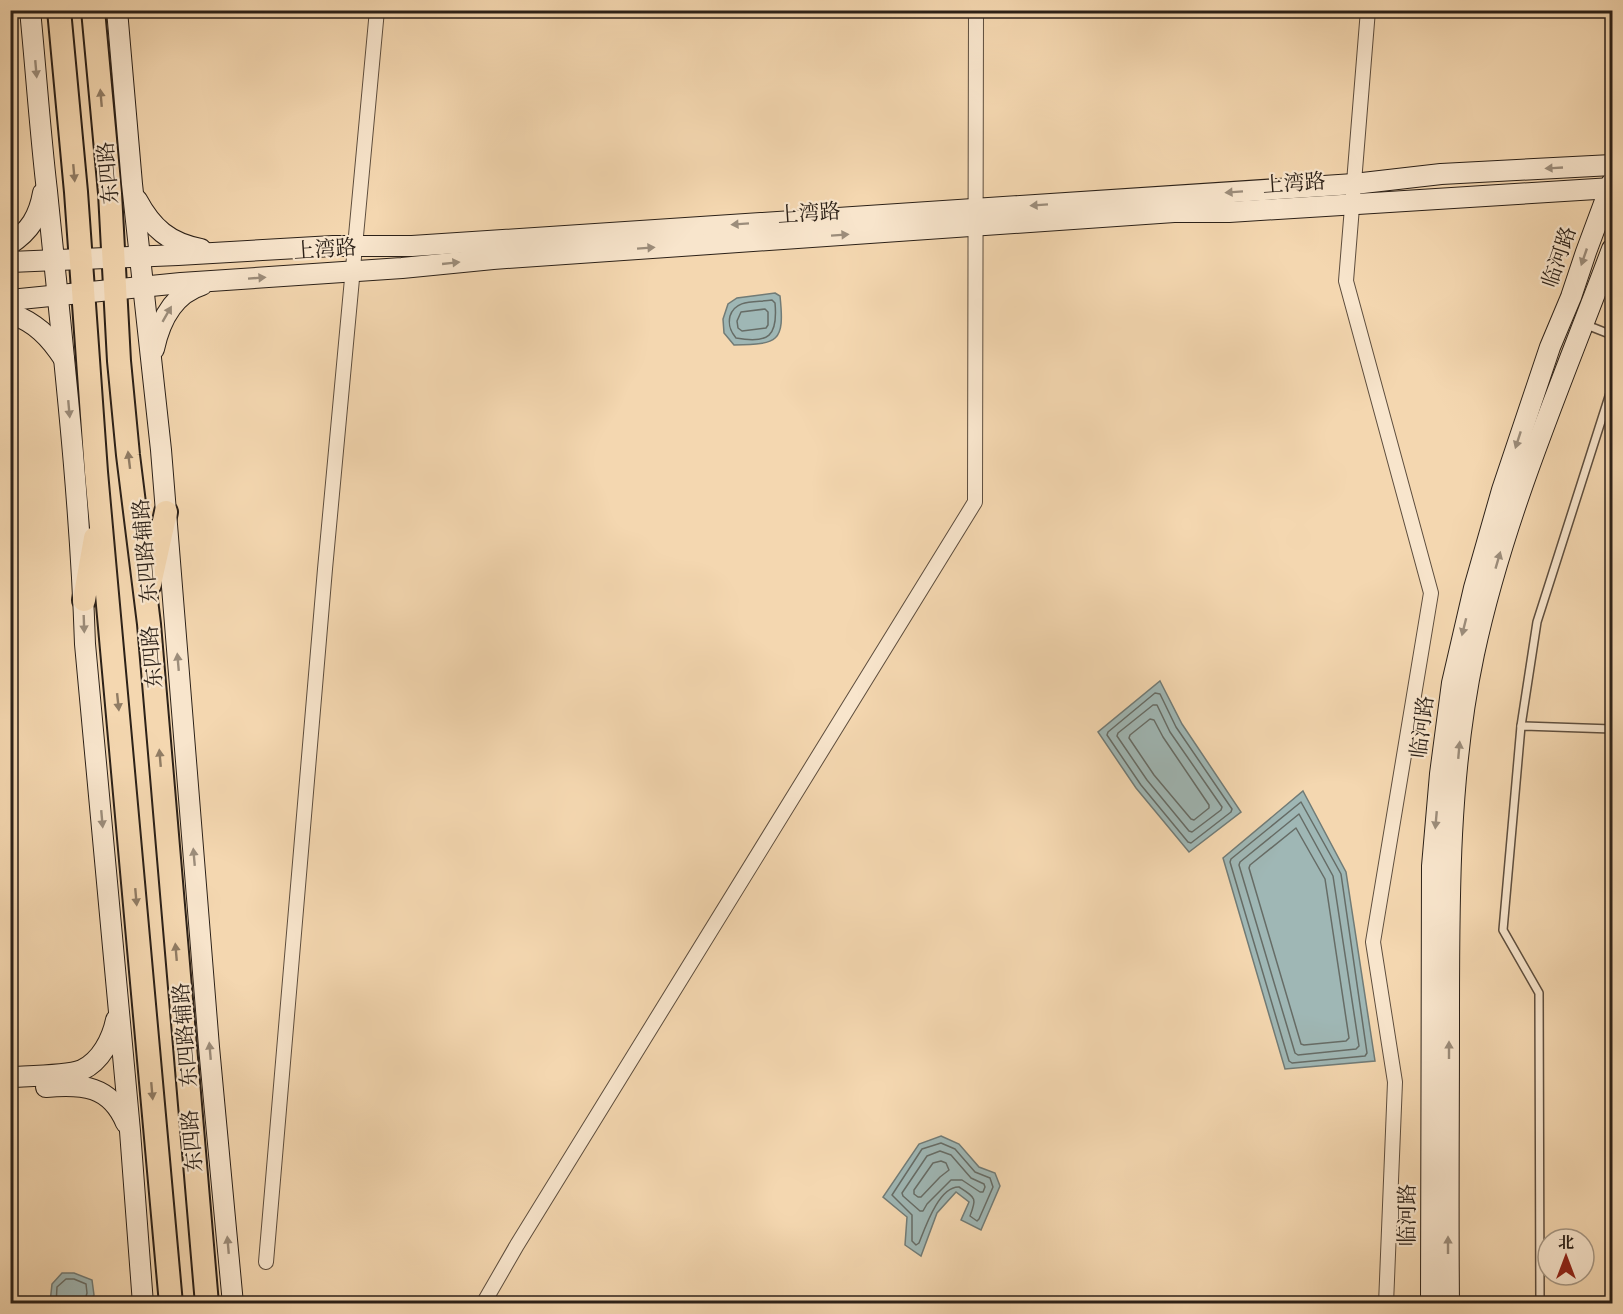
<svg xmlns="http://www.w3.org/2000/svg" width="1623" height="1314" font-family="'EB Garamond','Noto Serif SC',serif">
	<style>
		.water { fill: #9fb7b5; stroke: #717b76; stroke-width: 1.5 }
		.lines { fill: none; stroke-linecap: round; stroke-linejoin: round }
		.shore { stroke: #666c66; stroke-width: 1.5 }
		.lane-casing { stroke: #5e4e3e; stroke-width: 10 }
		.street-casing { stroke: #5e4e3e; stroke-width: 16 }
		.secondary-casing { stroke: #2c2118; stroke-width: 22 }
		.primary-casing { stroke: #2c2118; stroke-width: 26 }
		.lane { stroke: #f8e5cc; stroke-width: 7 }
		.street { stroke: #f8e5cc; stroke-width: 14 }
		.secondary { stroke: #f8e5cc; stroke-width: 20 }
		.primary { stroke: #f4d7b0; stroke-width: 22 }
		.oneway { fill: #9c8d7b }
		.oneway2 { fill: #907c64 }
		.labels { text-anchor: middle; stroke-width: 4.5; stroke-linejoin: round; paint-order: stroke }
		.street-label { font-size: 21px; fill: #2c2118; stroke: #f8e5cc }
	</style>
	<rect width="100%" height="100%" fill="#f4d7b0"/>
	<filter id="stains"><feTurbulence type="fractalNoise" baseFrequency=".00333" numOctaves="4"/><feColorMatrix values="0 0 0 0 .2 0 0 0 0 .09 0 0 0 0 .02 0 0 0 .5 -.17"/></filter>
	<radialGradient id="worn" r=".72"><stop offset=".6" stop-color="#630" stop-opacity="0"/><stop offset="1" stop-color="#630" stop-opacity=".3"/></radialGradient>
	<g class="water">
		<path d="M775 293 780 296C785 343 778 344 734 345L724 333 723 319 728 304 737 298Z"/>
		<polygon points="1160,681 1182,724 1241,812 1189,852 1136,788 1098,732"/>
		<polygon points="1303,791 1346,872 1375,1061 1285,1069 1223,858"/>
		<polygon points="941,1136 959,1144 979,1167 995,1173 1000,1186 981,1230 961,1220 969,1202 956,1192 937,1213 921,1256 905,1245 907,1217 883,1197 919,1144"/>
		<polygon points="62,1273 74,1273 92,1280 94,1295 89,1303 50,1303 52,1284"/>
	</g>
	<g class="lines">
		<g class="shore">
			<path d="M772 300 775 303C778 336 769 344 736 338 730 331 728 325 730 316 736 298 757 303 772 300Z"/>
			<polygon points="765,309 768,312 768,325 766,328 742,331 738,328 737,321 741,312"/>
			<polygon points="1155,693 1160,694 1176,727 1232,809 1231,812 1191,843 1188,842 1141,785 1107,735 1108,732"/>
			<polygon points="1153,705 1157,705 1170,732 1222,807 1221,810 1192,832 1189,831 1147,780 1117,736 1118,733"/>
			<polygon points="1150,719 1154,720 1163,737 1209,805 1209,808 1194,820 1191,819 1154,775 1129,738 1130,735"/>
			<polygon points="1301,802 1341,874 1367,1053 1365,1056 1292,1063 1289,1061 1230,862 1231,859"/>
			<polygon points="1299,814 1333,876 1359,1046 1356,1049 1298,1055 1295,1053 1239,865 1240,862"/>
			<polygon points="1296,828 1325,879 1349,1038 1346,1041 1304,1045 1301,1044 1249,868 1250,865"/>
			<path d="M941 1143 955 1149 975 1172 990 1178 993 1187 979 1219 977 1221 970 1216C977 1198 976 1198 959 1187 939 1186 925 1228 919 1243L916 1245 912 1241V1215L892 1195 922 1149Z"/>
			<polygon points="940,1151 951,1155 971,1178 984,1184 985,1187 983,1192 980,1192 962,1180 951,1180 927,1204 923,1211 920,1211 903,1196 902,1193 927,1156"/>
			<polygon points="941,1161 946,1163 949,1170 940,1177 921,1197 918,1197 914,1194 914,1190 933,1163"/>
			<polyline points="56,1304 57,1287 66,1279 74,1279 86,1284 87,1293 84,1304"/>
		</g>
		<defs>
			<g id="lane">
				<polyline points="1584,324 1612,335"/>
				<polyline points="1521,726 1537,622 1612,387"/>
				<polyline points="1540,1304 1539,993 1503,930 1521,726 1612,729"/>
			</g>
			<g id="street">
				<polyline points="1368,10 1346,281 1431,593 1373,942 1395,1082 1386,1304"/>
				<polyline points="266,1262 325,569 377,10"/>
				<polyline points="483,1304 517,1245 975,502 976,10"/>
			</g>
			<g id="secondary">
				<path d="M30 10C36 71 40 131 47 191 62 342 80 492 85 644L130 1131 143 1304"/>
				<polyline points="117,10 132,184 161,450 209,1047 233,1304"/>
				<path d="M137 200C152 228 169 243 201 249"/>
				<path d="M10 244C30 231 39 216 43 193"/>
				<polyline points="10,262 178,255 333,246 412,246 1354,184 1441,174 1612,165"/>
				<polyline points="10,300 181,283 402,268 493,259 1174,212 1229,212 1612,188"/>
				<path d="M10 313C36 323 49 336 64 359"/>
				<path d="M154 349C160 321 173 294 202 285"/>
				<path d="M10 1077C28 1076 67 1076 82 1070 101 1061 112 1039 116 1020"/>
				<path d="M46 1087C82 1084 110 1085 126 1123"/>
				<polyline points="1431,1304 1432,866 1440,774 1452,683 1474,588 1502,490 1550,347 1571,297 1586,252 1612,182"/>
				<path d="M1449 1304C1448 1211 1449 1119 1449 1027 1449 902 1448 777 1474 654 1504 514 1562 383 1612 249"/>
			</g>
			<g id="primary">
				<polyline points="59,10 76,192 96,472 171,1304"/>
				<polyline points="93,10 110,193 119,361 128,455 149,624 207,1304"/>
				<polyline points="150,584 166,512"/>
				<polyline points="84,600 95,538"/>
			</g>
		</defs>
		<use href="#lane" class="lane-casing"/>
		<use href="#street" class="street-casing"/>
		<use href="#secondary" class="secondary-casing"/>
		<use href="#primary" class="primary-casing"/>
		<use href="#lane" class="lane"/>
		<use href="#street" class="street"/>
		<use href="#secondary" class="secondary"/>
		<use href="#primary" class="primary"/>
	</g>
	<defs><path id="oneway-solid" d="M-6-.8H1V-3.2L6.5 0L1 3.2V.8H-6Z" transform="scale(1.5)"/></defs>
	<g class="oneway">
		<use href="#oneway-solid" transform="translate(36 69) rotate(85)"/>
		<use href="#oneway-solid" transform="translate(1554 168) rotate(177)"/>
		<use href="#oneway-solid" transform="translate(1234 192) rotate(176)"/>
		<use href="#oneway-solid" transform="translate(1039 205) rotate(176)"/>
		<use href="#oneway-solid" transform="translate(740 224) rotate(176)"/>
		<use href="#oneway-solid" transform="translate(840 235) rotate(-4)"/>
		<use href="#oneway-solid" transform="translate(646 248) rotate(-4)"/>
		<use href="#oneway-solid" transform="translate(1584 257) rotate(109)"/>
		<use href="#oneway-solid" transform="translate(451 263) rotate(-6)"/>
		<use href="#oneway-solid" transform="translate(257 278) rotate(-4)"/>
		<use href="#oneway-solid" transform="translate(167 314) rotate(-60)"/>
		<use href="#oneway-solid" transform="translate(69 409) rotate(85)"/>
		<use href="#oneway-solid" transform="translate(1518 440) rotate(108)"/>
		<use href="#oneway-solid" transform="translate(1498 560) rotate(-74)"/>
		<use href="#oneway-solid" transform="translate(84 624) rotate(88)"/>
		<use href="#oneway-solid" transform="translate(1464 627) rotate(104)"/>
		<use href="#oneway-solid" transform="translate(178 662) rotate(-95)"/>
		<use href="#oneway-solid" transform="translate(1459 750) rotate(-85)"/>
		<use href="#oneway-solid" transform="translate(102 819) rotate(85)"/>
		<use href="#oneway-solid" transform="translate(1436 820) rotate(95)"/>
		<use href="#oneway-solid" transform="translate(194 857) rotate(-95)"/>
		<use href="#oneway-solid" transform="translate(1449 1050) rotate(-90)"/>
		<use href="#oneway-solid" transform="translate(210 1051) rotate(-95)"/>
		<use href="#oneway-solid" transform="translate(228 1245) rotate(-95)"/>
		<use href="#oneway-solid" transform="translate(1448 1245) rotate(-90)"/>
	</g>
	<g class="oneway2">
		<use href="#oneway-solid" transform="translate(101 98) rotate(-95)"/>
		<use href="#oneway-solid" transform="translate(74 173) rotate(85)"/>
		<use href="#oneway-solid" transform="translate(129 460) rotate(-97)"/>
		<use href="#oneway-solid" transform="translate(118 702) rotate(84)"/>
		<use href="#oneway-solid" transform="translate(160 758) rotate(-95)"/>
		<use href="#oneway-solid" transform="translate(136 897) rotate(85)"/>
		<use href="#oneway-solid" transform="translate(176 952) rotate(-95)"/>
		<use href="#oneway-solid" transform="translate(152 1091) rotate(85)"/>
	</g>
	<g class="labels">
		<g class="street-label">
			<text transform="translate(108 173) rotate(-95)" y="7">东四路</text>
			<text transform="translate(1294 183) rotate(-4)" y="7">上湾路</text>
			<text transform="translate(809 213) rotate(-4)" y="7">上湾路</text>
			<text transform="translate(325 249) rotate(-4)" y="7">上湾路</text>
			<text transform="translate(1559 257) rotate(-71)" y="7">临河路</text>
			<text transform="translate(145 551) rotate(-95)" y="7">东四路辅路</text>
			<text transform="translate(152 657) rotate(-95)" y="7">东四路</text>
			<text transform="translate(1422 727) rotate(-83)" y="7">临河路</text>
			<text transform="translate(185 1035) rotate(-95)" y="7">东四路辅路</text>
			<text transform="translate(192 1141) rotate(-95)" y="7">东四路</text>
			<text transform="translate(1407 1215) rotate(-90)" y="7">临河路</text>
		</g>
	</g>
	<rect width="1623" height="1314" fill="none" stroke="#f4d7b0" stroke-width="36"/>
	<rect x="12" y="12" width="1599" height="1290" fill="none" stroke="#2c2118" stroke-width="3"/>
	<rect x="18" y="18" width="1587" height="1278" fill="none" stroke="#2c2118" stroke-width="1.5"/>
	<g transform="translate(1566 1257)"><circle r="28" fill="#f8e5cc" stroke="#a69784" stroke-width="1.5"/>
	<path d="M0-4.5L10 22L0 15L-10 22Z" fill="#8f2418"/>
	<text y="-9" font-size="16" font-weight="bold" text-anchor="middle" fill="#2c2118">北</text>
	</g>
	<rect width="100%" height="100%" filter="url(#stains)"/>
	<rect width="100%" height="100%" fill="url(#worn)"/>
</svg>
